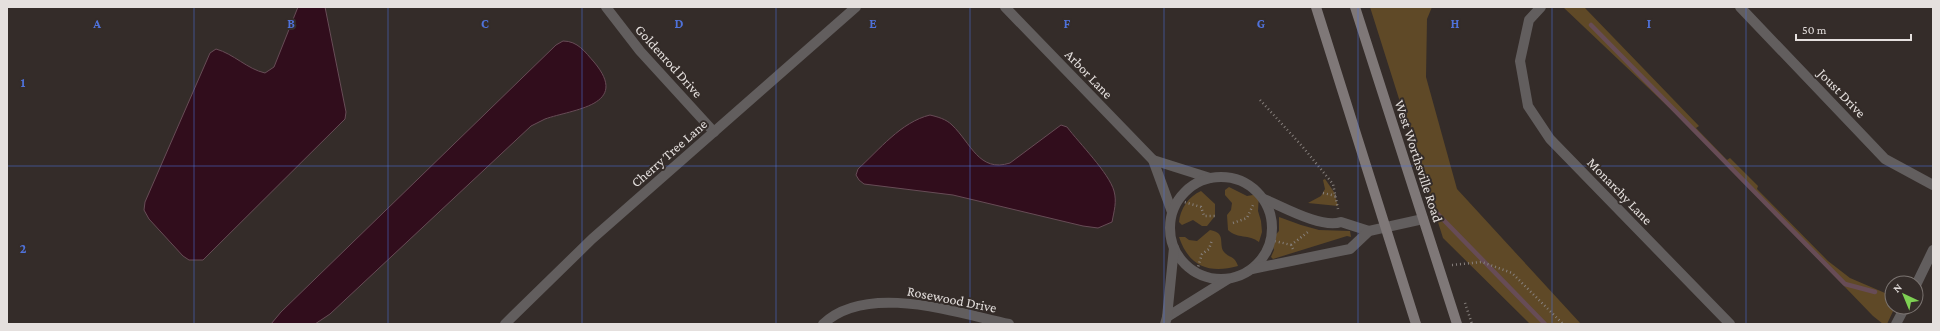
<svg xmlns="http://www.w3.org/2000/svg" width="1940" height="331" font-family="'Crimson Pro',serif">
	<style>
		.green { fill: #5f4927 }
		.water { fill: #310d1c; stroke: #674c56 }
		.lines { fill: none; stroke-linecap: round; stroke-linejoin: round }
		.stream { stroke: #674c56; stroke-width: 4.5 }
		.path { stroke: #87807d; stroke-width: 2.5; stroke-dasharray: 1 3; stroke-linecap: butt }
		.minor { stroke: #625e5e; stroke-width: 10 }
		.secondary { stroke: #7f7878; stroke-width: 10 }
		.grid { fill: none; stroke: #4f72da; stroke-width: 1; stroke-opacity: 0.55 }
		.labels { text-anchor: middle; stroke-width: 4; stroke-linejoin: round; paint-order: stroke }
		.street-label { font-size: 14px; fill: #e5e0de; stroke: #342c29 }
		.grid-label { font-size: 13px; text-anchor: middle; font-weight: bold; fill: #4f72da; stroke: #342c29; stroke-width: 4; stroke-linejoin: round; paint-order: stroke }
	</style>
	<rect width="100%" height="100%" fill="#342c29"/>
	<g class="green">
		<polygon points="1370,7 1432,7 1427,19 1426,77 1457,189 1581,324 1530,324 1443,238"/>
		<polygon points="1563,7 1584,7 1699,126 1696,128 1727,160 1730,158 1758,186 1757,189 1828,261 1850,278 1892,296 1892,307 1895,307 1887,324 1883,324 1873,316 1699,136"/>
		<polygon points="1325,179 1334,192 1338,206 1308,203 1321,196 1325,189 1323,180"/>
		<path d="M1229 187 1247 196 1259 194 1258 211 1261 221 1262 232 1259 242C1249 234 1237 239 1228 230L1227 215 1231 210 1232 203 1225 195V190Z"/>
		<path d="M1201 191 1215 204V216L1207 226H1202L1193 220 1182 225 1179 222C1180 209 1189 196 1201 191Z"/>
		<polygon points="1279,217 1301,225 1319,230 1350,231 1351,237 1347,236 1273,259 1271,257 1274,250 1271,240 1279,231"/>
		<path d="M1210 230C1227 233 1218 244 1224 252 1229 258 1235 256 1238 266 1210 274 1189 267 1179 237H1185L1189 240 1197 241Z"/>
	</g>
	<g class="water">
		<path d="M298 7H325L346 112 345 119 203 260H189L183 256 149 219 144 210 145 202 210 53 216 49C234 54 247 69 265 73L274 67Z"/>
		<path d="M563 41C578 41 585 52 594 62 631 106 573 109 545 119 540 121 536 124 531 126L330 314 315 324H271L281 312 556 45Z"/>
		<path d="M930 115C938 117 946 119 952 125 971 143 979 173 1010 163L1061 125 1067 127C1079 143 1109 173 1114 191 1117 202 1114 211 1112 222L1098 228 1083 226 953 195 864 184 859 180 856 175 858 169C879 150 901 122 930 115Z"/>
	</g>
	<g class="lines">
		<g class="stream">
			<polyline points="1591,25 1845,284 1875,292"/>
			<polyline points="1429,205 1545,324"/>
		</g>
		<g class="path">
			<polyline points="1260,100 1302,146 1333,184 1338,209"/>
			<polyline points="1323,193 1336,196"/>
			<polyline points="1181,201 1201,207 1204,216 1215,216"/>
			<polyline points="1233,223 1247,218 1253,205"/>
			<polyline points="1271,240 1291,245 1293,249"/>
			<polyline points="1291,245 1308,232"/>
			<polyline points="1452,265 1482,262 1512,273 1563,324"/>
			<polyline points="1196,274 1202,254 1209,249 1212,240"/>
			<polyline points="1465,303 1472,324"/>
		</g>
		<g class="minor">
			<polyline points="606,7 640,51 714,132"/>
			<polyline points="1005,7 1153,160 1172,212"/>
			<polyline points="1541,7 1529,20 1520,61 1528,106 1550,139 1730,324"/>
			<polyline points="1740,7 1885,159 1933,185"/>
			<polyline points="1153,160 1210,178"/>
			<circle cx="1221" cy="228" r="51"/>
			<path d="M1264 199C1283 207 1322 229 1341 222L1369 231"/>
			<polyline points="1252,269 1350,249 1369,231 1423,219"/>
			<polyline points="1916,285 1933,250"/>
			<polyline points="1167,317 1228,279"/>
			<polyline points="505,324 592,239 856,7"/>
			<path d="M823 324C867 282 957 313 1009 324"/>
			<polyline points="1165,324 1167,317 1174,248"/>
			<polyline points="1896,324 1905,307"/>
		</g>
		<g class="secondary">
			<polyline points="1316,7 1416,324"/>
			<polyline points="1355,7 1457,324"/>
		</g>
	</g>
	<path class="grid" d="M194 7V324M388 7V324M582 7V324M776 7V324M970 7V324M1164 7V324M1358 7V324M1552 7V324M1746 7V324M7 166H1933"/>
	<g class="labels">
		<g class="street-label">
			<text transform="translate(669 61) rotate(48)" y="5">Goldenrod Drive</text>
			<text transform="translate(1089 74) rotate(46)" y="5">Arbor Lane</text>
			<text transform="translate(1842 93) rotate(46)" y="5">Joust Drive</text>
			<text transform="translate(669 153) rotate(-41)" y="5">Cherry Tree Lane</text>
			<text transform="translate(1419 161) rotate(72)" y="5">West Worthsville Road</text>
			<text transform="translate(1620 191) rotate(46)" y="5">Monarchy Lane</text>
			<text transform="translate(952 299) rotate(11)" y="5">Rosewood Drive</text>
		</g>
	</g>
	<g class="grid-label">
		<text x="97" y="28">A</text>
		<text x="291" y="28">B</text>
		<text x="485" y="28">C</text>
		<text x="679" y="28">D</text>
		<text x="873" y="28">E</text>
		<text x="1067" y="28">F</text>
		<text x="1261" y="28">G</text>
		<text x="1455" y="28">H</text>
		<text x="1649" y="28">I</text>
		<text x="23" y="87">1</text>
		<text x="23" y="253">2</text>
	</g>
	<rect width="1940" height="331" fill="none" stroke="#e5e0de" stroke-width="16"/>
	<g transform="translate(1904 295) rotate(316)"><circle r="19" fill="#342c29" stroke="#7b7471"/>
	<path d="M0-3L7 15L0 10L-7 15Z" fill="#7ed153"/>
	<text y="-6" font-size="11" font-weight="bold" text-anchor="middle" fill="#e5e0de">N</text>
	</g>
	<path d="M1796 34v6h115v-6" fill="none" stroke="#e5e0de" stroke-width="2"/>
	<text x="1802" y="34" font-size="12" fill="#e5e0de" stroke="#342c29" stroke-width="3" paint-order="stroke">50 m</text>
</svg>
